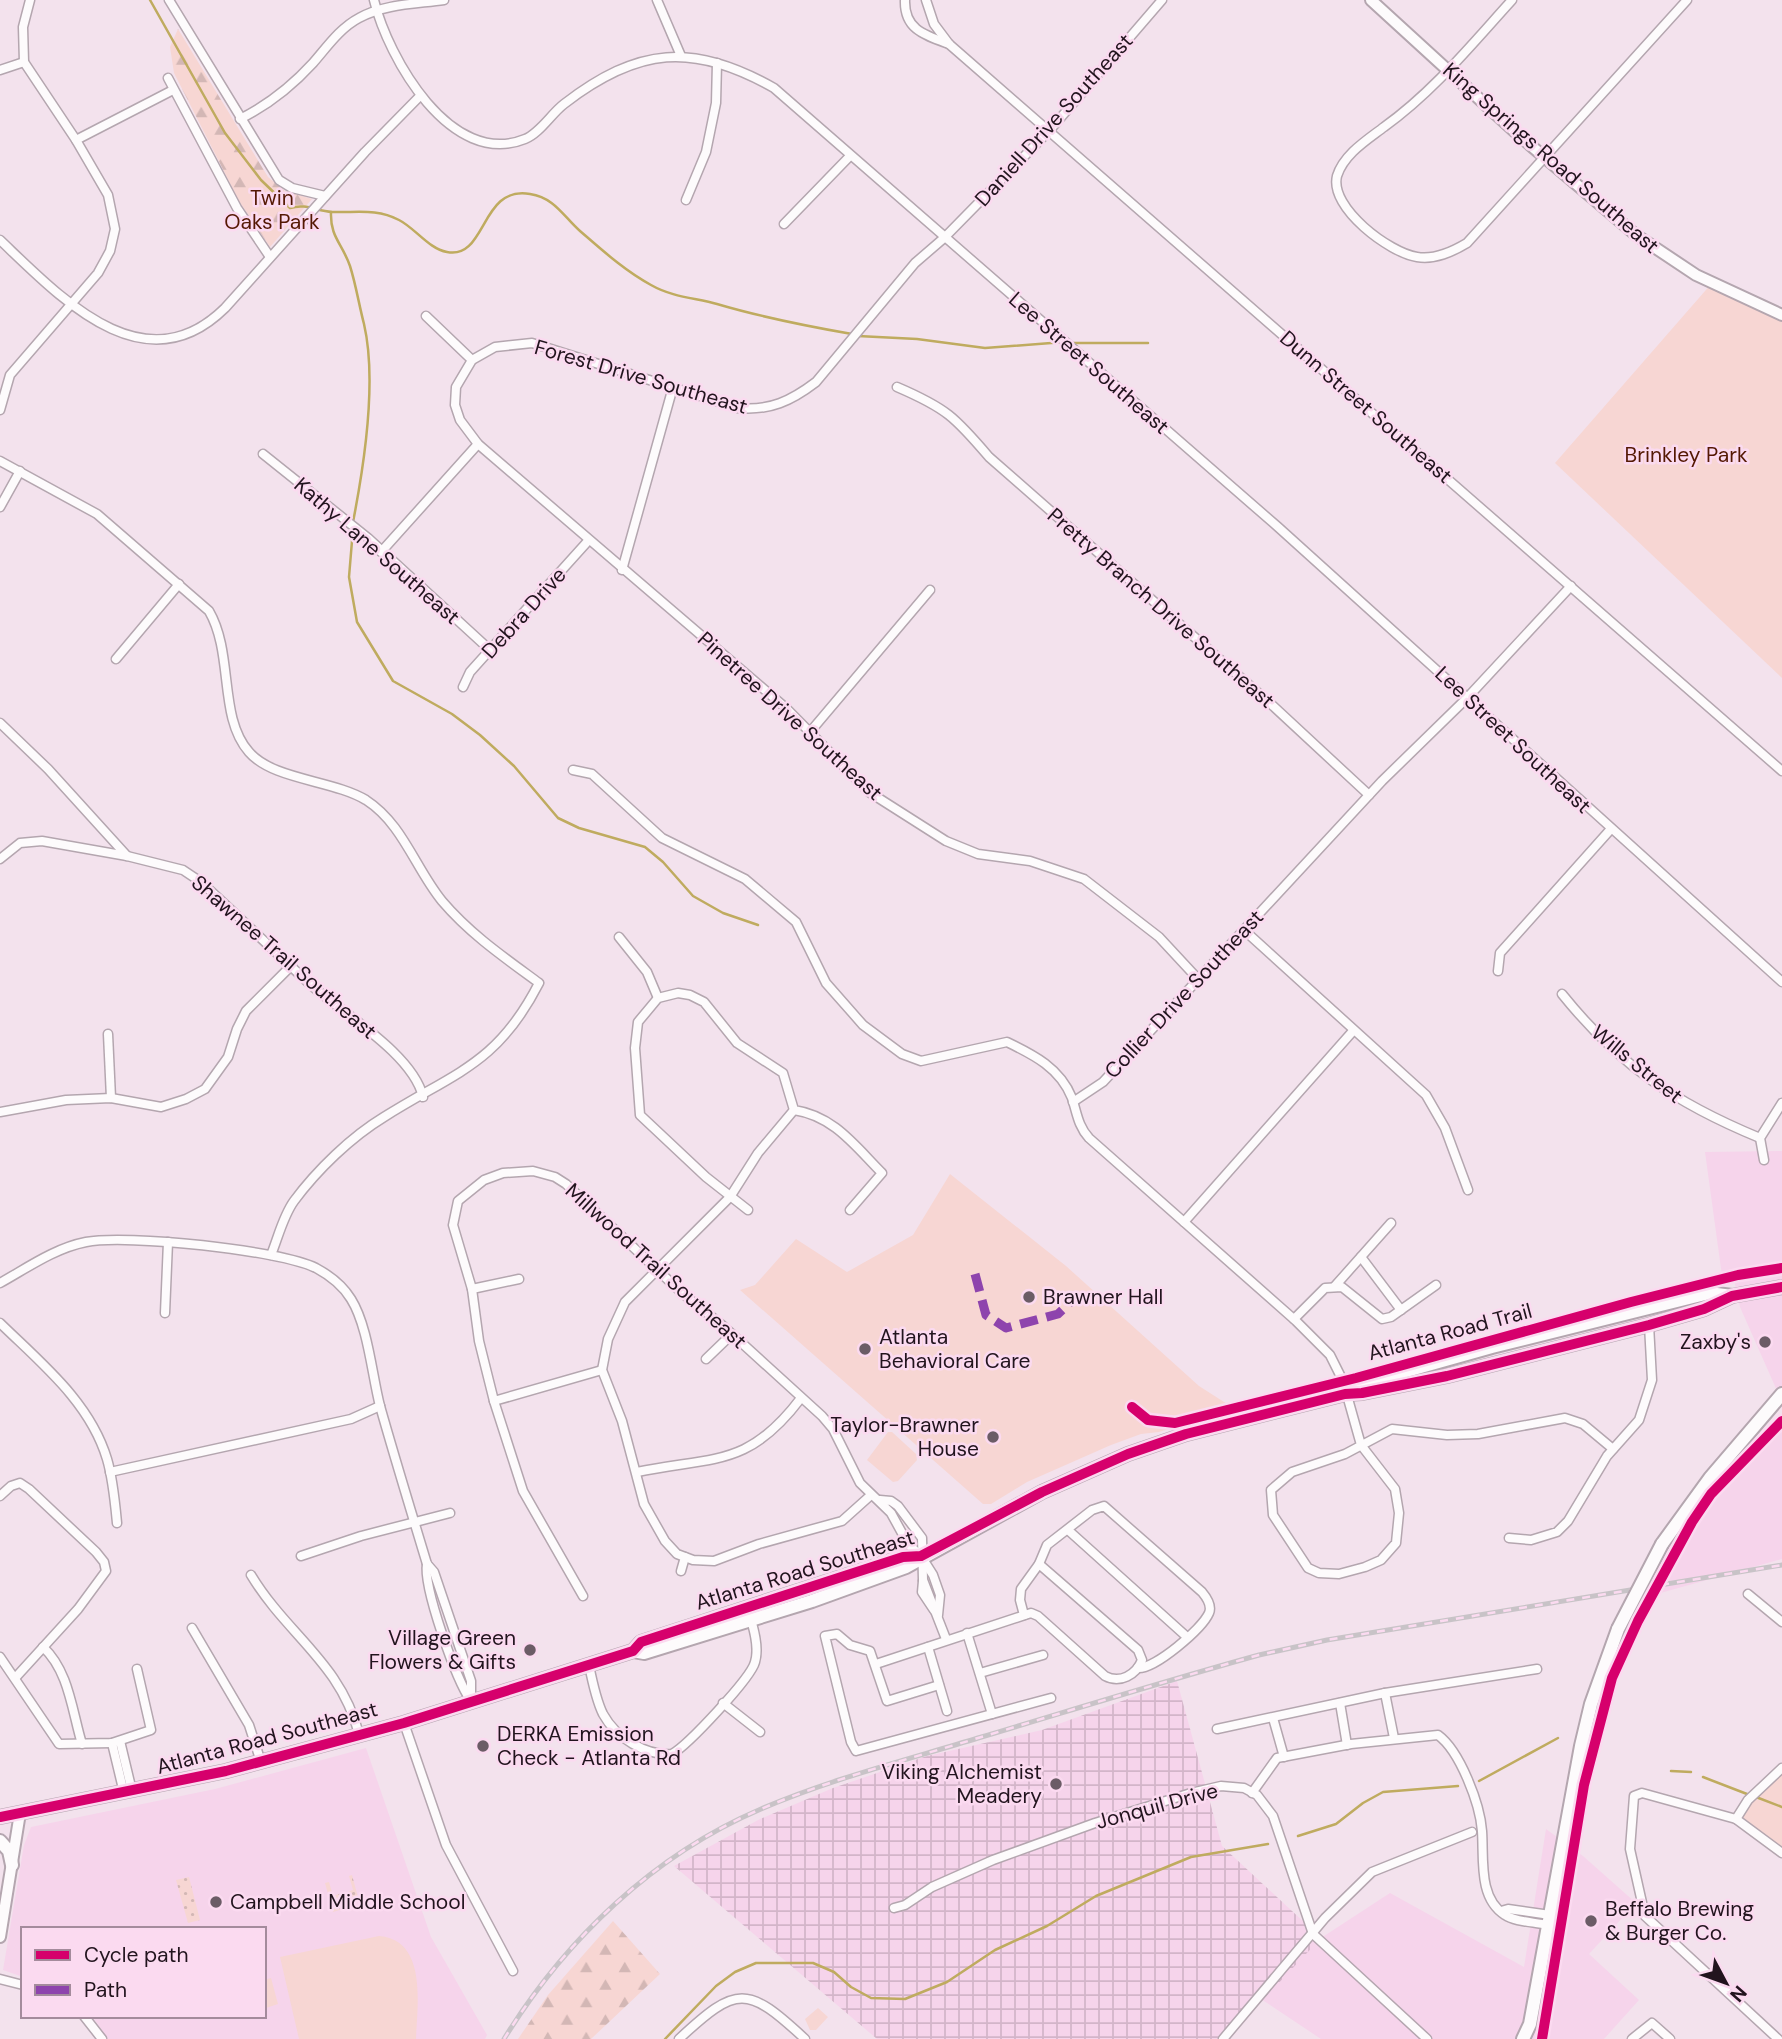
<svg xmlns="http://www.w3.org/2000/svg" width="1782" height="2039" font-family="'DM Sans',sans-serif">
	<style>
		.built { fill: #f6d4eb }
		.industrial { fill: url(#industrial-grid) }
		.grass { fill: url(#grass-dots) }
		.forest { fill: url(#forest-firs) }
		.green { fill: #f7d6d3 }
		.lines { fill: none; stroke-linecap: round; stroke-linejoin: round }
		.stream { stroke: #bfab5f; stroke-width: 2.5 }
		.minor-casing { stroke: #b4a6af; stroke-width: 11 }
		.tertiary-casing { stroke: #b4a6af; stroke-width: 14 }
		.secondary-casing { stroke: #b4a6af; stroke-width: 16 }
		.minor { stroke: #fdfbfc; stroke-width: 8 }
		.tertiary { stroke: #fdfbfc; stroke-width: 10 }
		.secondary { stroke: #fdfbfc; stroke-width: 12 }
		.rail-casing { stroke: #c8c3c7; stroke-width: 5 }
		.rail { stroke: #fbdaf0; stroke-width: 2.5; stroke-dasharray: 8; stroke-linecap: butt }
		.secondary-bridge-casing { stroke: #b4a6af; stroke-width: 16; stroke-linecap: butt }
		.secondary-bridge { stroke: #fdfbfc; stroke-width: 12 }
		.quiet { stroke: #8e44ad; stroke-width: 9; stroke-dasharray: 18 9; stroke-linecap: butt }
		.cycleway-casing { stroke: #fbdaf0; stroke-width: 15 }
		.cycleway { stroke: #d6006c; stroke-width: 10 }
		.poi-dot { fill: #6b5c66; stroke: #fbdaf0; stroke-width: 2.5 }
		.labels { text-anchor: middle; stroke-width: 5; stroke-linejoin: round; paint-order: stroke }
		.street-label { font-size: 21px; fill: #22141e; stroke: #fbdaf0 }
		.park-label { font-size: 21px; fill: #541803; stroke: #fbdaf0 }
		.poi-label { font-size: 21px; fill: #22141e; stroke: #fbdaf0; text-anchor: start }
	</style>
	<defs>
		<pattern id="industrial-grid" width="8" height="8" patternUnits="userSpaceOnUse" patternTransform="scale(1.75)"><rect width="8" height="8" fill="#f6d4eb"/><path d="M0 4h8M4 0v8" fill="none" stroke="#d3b5c9"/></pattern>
		<pattern id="grass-dots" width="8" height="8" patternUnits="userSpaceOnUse" patternTransform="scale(1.75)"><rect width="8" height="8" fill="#f7d6d3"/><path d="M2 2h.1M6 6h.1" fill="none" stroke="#d3b7b5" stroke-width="1.8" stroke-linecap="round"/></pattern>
		<pattern id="forest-firs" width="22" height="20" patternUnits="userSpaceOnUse" patternTransform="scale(1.75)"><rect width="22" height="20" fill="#f7d6d3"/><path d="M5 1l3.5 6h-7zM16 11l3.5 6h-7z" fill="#d3b7b5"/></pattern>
	</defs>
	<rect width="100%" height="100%" fill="#f3e2ed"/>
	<g class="built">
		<polygon points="1782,1151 1782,1402 1740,1307 1734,1280 1723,1283 1705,1152"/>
		<polygon points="1782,1420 1782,1559 1632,1601 1770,1434"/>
		<polygon points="366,1748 431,1937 487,2035 485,2039 108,2039 92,2016 264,2016 264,1929 23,1929 23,1977 3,1970 24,1845 31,1827 215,1789"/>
		<polygon points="1546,1829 1583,1856 1636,1903 1589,1954 1639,2000 1604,2039 1321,2039 1261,1999 1321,1938 1390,1893 1524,1967"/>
	</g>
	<polygon class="industrial" points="1177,1681 1222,1846 1321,1938 1226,2039 877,2039 674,1866 760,1819 833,1788 927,1756 1042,1730"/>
	<g class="grass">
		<polygon points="352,1875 359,1901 348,1908 344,1893 353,1890 349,1876"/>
		<polygon points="189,1877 200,1920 188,1923 176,1880"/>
		<polygon points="329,1882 333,1896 342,1893 346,1908 333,1912 325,1883"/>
	</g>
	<g class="forest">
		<polygon points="178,29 268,177 285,191 312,199 270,247 239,201 174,73 170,47"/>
		<polygon points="613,1921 660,1974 591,2039 518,2039 548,1995"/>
	</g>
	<g class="green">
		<polygon points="1712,283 1782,315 1782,678 1555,463"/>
		<polygon points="950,1174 1066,1266 1199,1386 1235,1409 1159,1432 1141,1434 1111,1445 1027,1482 991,1504 983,1504 740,1290 755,1285 796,1239 847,1272 913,1235"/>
		<polygon points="888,1432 892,1432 916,1454 917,1460 898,1481 893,1482 867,1460"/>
		<polygon points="1782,1768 1782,1853 1736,1819 1740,1811"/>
		<path d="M379 1936C428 1940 417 2006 416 2039H299L280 1957Z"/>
		<polygon points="271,1978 278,2004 266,2008 264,1980"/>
		<polygon points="818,2008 828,2017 816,2030 810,2030 805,2019"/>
	</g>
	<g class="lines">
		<g class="stream">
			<path d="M150 0 225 133 261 180 290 208C306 203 316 211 332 212 356 213 376 208 399 220 415 228 429 249 447 252 487 260 480 185 530 194 555 198 563 216 580 231 602 250 625 271 651 285 672 297 695 298 717 304 761 317 806 326 852 334"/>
			<path d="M331 212C330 237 342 243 350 266 356 285 359 305 364 324 377 380 364 466 353 522"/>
			<polyline points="858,336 917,339 985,348 1064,342"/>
			<polyline points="1070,343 1148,343"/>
			<polyline points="353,529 349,577 357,622 393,681 452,714 480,735 514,766 558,818 579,828 645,847 663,862 693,896 723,913 758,925"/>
			<polyline points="1671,1771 1691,1772"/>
			<polyline points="1703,1777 1747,1794"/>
			<polyline points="1479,1781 1558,1738"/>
			<polyline points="1756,1797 1782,1807"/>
			<polyline points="1298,1836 1336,1824 1363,1803 1383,1792 1458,1786"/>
			<polyline points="665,2039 716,1986 735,1972 756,1963 813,1963 834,1972 851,1987 871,1998 905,1999 947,1982 995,1950 1047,1926 1096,1896 1191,1857 1268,1844"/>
		</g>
		<defs>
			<g id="minor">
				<polyline points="169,0 279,180 292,188 325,196"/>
				<path d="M374 0C388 58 451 169 525 139 540 133 551 114 564 104 638 47 693 42 774 88L1278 527 1782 982"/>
				<polyline points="657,0 681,56"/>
				<path d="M905 0C904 29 924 35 949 44"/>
				<polyline points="926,0 934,24 949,44 1782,771"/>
				<path d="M1162 0 1050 130 944 238 915 263 816 382C791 401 770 411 738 408L532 343 495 347 472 360 456 387 455 405 460 420 478 444 787 709 869 792 946 841 978 854 1030 861 1084 879 1159 937 1198 979"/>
				<path d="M1512 0C1472 44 1433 92 1384 127 1367 140 1344 154 1337 176 1329 208 1390 253 1417 257 1435 260 1452 252 1467 243L1687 0"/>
				<polyline points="0,70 24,62"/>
				<polyline points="168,78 237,208 270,257"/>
				<path d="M240 119C268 105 292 86 313 63 327 47 340 28 359 18 384 4 416 4 444 0"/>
				<polyline points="76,140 173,90"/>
				<polyline points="686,200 706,152 716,103 717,63"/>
				<polyline points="784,224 849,157"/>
				<path d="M0 240C60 297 144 388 225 308L365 152 420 96"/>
				<polyline points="426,316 472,360"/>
				<path d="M897 387C946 408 955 417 989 457L1272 705 1369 795"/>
				<polyline points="0,410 10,375 98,273 110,251 115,229 108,195 76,140 24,62 23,27 30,0"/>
				<polyline points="263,454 368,538 490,650"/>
				<path d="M0 461 97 514 209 611C234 654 218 717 249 752 273 780 333 780 366 800 403 824 415 868 442 901 470 934 505 958 539 983 497 1065 455 1072 384 1117 351 1137 317 1170 294 1201 283 1216 278 1238 271 1255"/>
				<polyline points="0,507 20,471"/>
				<polyline points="381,552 478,444"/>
				<polyline points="622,570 673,387"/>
				<polyline points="116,659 179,584"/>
				<polyline points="463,687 470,672 588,541"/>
				<polyline points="0,723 48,769 127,856"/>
				<polyline points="810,732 930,590"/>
				<path d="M573 770 592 774 662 838 745 879 796 922 826 983 863 1025 902 1054 921 1061 1007 1042C1034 1055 1060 1068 1072 1098 1077 1113 1078 1126 1089 1138L1296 1321 1330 1355 1343 1381 1361 1445 1395 1489 1399 1513 1396 1543 1381 1560 1365 1567 1339 1574 1319 1573 1308 1568 1273 1515 1271 1490 1292 1472 1345 1454 1392 1429 1447 1435 1478 1434 1565 1418 1583 1424 1613 1449"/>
				<path d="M0 859 20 843 42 841 127 856 183 870 201 882C238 916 274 951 311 985 342 1013 413 1054 423 1097"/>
				<polyline points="1244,930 1426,1095 1445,1128 1468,1190"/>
				<polyline points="619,937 647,972 658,998"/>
				<polyline points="1498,971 1500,953 1610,830"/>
				<path d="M1562 994C1620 1066 1675 1103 1760 1138"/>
				<polyline points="108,1034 111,1098"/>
				<polyline points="1073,1102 1103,1082 1382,781 1467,698 1571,586"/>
				<polyline points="794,1110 758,1153 730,1197 625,1302 608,1339 602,1370 622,1421 644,1504 665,1541 677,1554 693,1560 714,1561 759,1544 842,1521 871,1495"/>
				<polyline points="0,1112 66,1100 111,1098 161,1107 186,1099 205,1089 228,1057 237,1029 246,1011 292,965"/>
				<polyline points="1764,1160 1760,1138 1782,1103"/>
				<path d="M748 1210 706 1177 640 1115 635 1048 638 1022 658 998 678 993 690 995 704 1002 737 1043 783 1073 794 1110C834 1116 855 1146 882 1173L850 1210"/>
				<polyline points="1184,1222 1353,1031"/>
				<polyline points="1361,1257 1401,1310"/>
				<path d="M0 1283C27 1268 55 1248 86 1242 126 1234 280 1250 316 1268 329 1275 343 1286 351 1299 368 1326 372 1375 380 1406 395 1459 411 1511 427 1564L434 1572 471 1681V1701"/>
				<polyline points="1335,1286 1391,1223"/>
				<polyline points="472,1289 519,1279"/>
				<polyline points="165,1313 168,1242"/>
				<polyline points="1294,1319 1325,1288 1342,1287 1382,1319 1391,1317 1436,1285"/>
				<path d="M0 1323C41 1363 90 1402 107 1459 113 1479 115 1502 117 1523"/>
				<polyline points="706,1359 732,1334"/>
				<polyline points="494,1401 602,1370"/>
				<polyline points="110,1472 351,1419 380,1406"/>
				<path d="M637 1472C715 1456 748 1468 801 1398"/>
				<polyline points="0,1496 11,1486 20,1483 29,1489 96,1552 104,1562 106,1571 78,1609 16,1677"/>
				<polyline points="880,1500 891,1501 898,1506 922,1538 923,1580 946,1639"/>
				<polyline points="1068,1530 1187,1637"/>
				<polyline points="1509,1538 1531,1540 1557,1532 1568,1521 1607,1456 1639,1420 1652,1380 1649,1325"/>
				<polyline points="301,1556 361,1536 450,1513"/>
				<path d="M427 1564C423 1587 456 1680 471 1701"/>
				<polyline points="681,1571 685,1557"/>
				<path d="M251 1575C288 1636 340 1662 359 1734"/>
				<polyline points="923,1581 922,1592 934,1610"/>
				<polyline points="1748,1594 1782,1622"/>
				<polyline points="583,1596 523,1491 494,1401 479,1341 472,1289 453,1225 458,1201 484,1180 503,1173 533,1171 555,1177 566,1184 682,1293 722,1325 822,1416 833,1429 860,1483 891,1513 908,1544 921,1556 933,1575 940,1595 938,1615"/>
				<path d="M1024 1615 1020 1600 1021 1589 1039 1564 1047 1545 1092 1510 1104 1506 1202 1592C1207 1598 1212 1606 1209 1613 1202 1629 1155 1669 1138 1668"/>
				<polyline points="192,1628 249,1725 261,1762"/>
				<polyline points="967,1633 992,1714"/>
				<path d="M43 1647C69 1671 72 1711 82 1744"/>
				<polyline points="928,1647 947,1711"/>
				<polyline points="0,1657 59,1744 112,1743 151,1730 137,1669"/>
				<path d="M876 1664 1031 1613 1038 1616 1105 1676C1120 1684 1136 1675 1142 1660L1138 1650 1039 1564"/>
				<path d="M589 1665C592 1680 596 1700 603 1714 616 1738 646 1756 672 1754 688 1745 751 1678 755 1662 759 1649 755 1633 751 1620"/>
				<polyline points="980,1673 1043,1655"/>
				<polyline points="939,1685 887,1701 870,1651 850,1645 837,1634 825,1636 851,1742 856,1751 1051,1698"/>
				<polyline points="1385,1693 1394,1738"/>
				<polyline points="723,1703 760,1732"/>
				<polyline points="1340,1703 1347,1745"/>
				<polyline points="1273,1718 1284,1757"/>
				<polyline points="404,1723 446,1845 513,1971"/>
				<polyline points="1217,1729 1385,1693 1537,1669"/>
				<polyline points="120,1741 132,1791"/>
				<polyline points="112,1743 124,1793"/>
				<path d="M1252 1793 1277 1758 1351 1744 1438 1735C1460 1751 1480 1804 1482 1831 1484 1859 1478 1898 1505 1915 1515 1922 1535 1922 1547 1925"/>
				<polyline points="1736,1819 1748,1800 1782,1768"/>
				<polyline points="894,1908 905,1905 932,1887 993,1860 1095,1823 1191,1793 1221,1786 1244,1788 1257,1795 1273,1816 1313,1934 1427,2039"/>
				<polyline points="1501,1911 1508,1909 1550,1915"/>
				<polyline points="0,1979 23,1985"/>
				<polyline points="84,2016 102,2039"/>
				<path d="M679 2039C737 1985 747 1985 805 2039"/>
				<polyline points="1223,2039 1325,1918 1372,1872 1472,1832"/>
				<polyline points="1632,2039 1652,2023 1670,2039"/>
				<polyline points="1778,2039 1645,1916 1630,1849 1634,1796 1642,1793 1736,1819 1782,1853"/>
			</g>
			<g id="tertiary">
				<polyline points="1371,0 1522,138 1636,235 1696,275 1782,315"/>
				<polyline points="0,1937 20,1813"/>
			</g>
			<g id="secondary">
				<polyline points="1346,1393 1360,1384 1492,1347 1709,1293 1732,1296"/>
				<polyline points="1662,1544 1710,1478 1782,1394"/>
				<polyline points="633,1651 641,1642 903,1557 921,1556"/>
				<polyline points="0,1817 226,1771 404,1723 633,1651 644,1653 812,1601 906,1567 1042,1492 1128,1454 1186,1434 1345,1394 1362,1393 1447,1376 1649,1325 1704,1309 1732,1296 1782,1287"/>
				<polyline points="0,1841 9,1851 12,1865"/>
				<polyline points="1523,2039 1530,2024 1581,1746 1591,1704 1618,1629"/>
			</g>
		</defs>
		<use href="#minor" class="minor-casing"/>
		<use href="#tertiary" class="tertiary-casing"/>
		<use href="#secondary" class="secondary-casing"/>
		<use href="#minor" class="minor"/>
		<use href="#tertiary" class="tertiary"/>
		<use href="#secondary" class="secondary"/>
		<defs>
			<path id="rail" d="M504 2039C565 1940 653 1855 761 1809 831 1779 906 1760 978 1738 1072 1710 1165 1681 1259 1655L1327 1640 1782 1565"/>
		</defs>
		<use href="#rail" class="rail-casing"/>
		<use href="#rail" class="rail"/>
		<defs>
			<polyline id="secondary-bridge" points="1618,1629 1662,1544"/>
		</defs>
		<use href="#secondary-bridge" class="secondary-bridge-casing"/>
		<use href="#secondary-bridge" class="secondary-bridge"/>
		<polyline class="quiet" points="975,1274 986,1315 1006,1328 1058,1314 1075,1298"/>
		<defs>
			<g id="cycleway">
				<polyline points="1132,1407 1148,1420 1175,1423 1356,1378 1631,1302 1738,1275 1782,1268"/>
				<polyline points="0,1817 226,1771 404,1723 633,1651 641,1642 903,1557 921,1556 1042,1492 1128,1454 1186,1434 1345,1394 1362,1393 1447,1376 1649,1325 1704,1309 1732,1296 1782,1287"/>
				<polyline points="1542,2039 1584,1785 1612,1678 1638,1621 1692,1522 1711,1494 1782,1421"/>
			</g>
		</defs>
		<use href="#cycleway" class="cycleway-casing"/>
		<use href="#cycleway" class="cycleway"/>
	</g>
	<g class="poi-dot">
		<circle cx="1029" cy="1297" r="7"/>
		<circle cx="1765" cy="1342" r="7"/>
		<circle cx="865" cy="1349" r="7"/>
		<circle cx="993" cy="1437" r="7"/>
		<circle cx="530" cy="1650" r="7"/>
		<circle cx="483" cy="1746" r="7"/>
		<circle cx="1056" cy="1784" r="7"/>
		<circle cx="216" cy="1902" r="7"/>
		<circle cx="1591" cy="1921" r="7"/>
	</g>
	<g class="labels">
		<g class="street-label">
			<text transform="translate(1054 120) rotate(-48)" y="7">Daniell Drive Southeast</text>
			<text transform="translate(1551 158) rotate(41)" y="7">King Springs Road Southeast</text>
			<text transform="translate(1089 363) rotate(41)" y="7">Lee Street Southeast</text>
			<text transform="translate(641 377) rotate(16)" y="7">Forest Drive Southeast</text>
			<text transform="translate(1366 407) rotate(41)" y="7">Dunn Street Southeast</text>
			<text transform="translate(377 551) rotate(41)" y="7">Kathy Lane Southeast</text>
			<text transform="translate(1161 608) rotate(41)" y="7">Pretty Branch Drive Southeast</text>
			<text transform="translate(524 613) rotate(-48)" y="7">Debra Drive</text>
			<text transform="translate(790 716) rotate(42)" y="7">Pinetree Drive Southeast</text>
			<text transform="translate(1513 740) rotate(43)" y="7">Lee Street Southeast</text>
			<text transform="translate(284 957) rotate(41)" y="7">Shawnee Trail Southeast</text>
			<text transform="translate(1184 994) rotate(-47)" y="7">Collier Drive Southeast</text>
			<text transform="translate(1637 1064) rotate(39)" y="7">Wills Street</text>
			<text transform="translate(656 1266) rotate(42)" y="7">Millwood Trail Southeast</text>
			<text transform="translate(1450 1332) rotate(-15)" y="7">Atlanta Road Trail</text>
			<text transform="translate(805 1570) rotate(-17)" y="7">Atlanta Road Southeast</text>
			<text transform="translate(267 1738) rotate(-15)" y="7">Atlanta Road Southeast</text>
			<text transform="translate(1157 1806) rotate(-15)" y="7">Jonquil Drive</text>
		</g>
		<g class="park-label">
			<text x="272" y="205">Twin<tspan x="272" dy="24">Oaks Park</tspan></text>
			<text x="1686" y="462">Brinkley Park</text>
		</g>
		<g class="poi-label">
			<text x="1043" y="1304">Brawner Hall</text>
			<text x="879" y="1344">Atlanta<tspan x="879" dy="24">Behavioral Care</tspan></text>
			<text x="1751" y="1349" text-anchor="end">Zaxby's</text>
			<text x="979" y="1432" text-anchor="end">Taylor-Brawner<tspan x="979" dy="24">House</tspan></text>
			<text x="516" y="1645" text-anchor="end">Village Green<tspan x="516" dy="24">Flowers &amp; Gifts</tspan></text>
			<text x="497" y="1741">DERKA Emission<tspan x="497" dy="24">Check - Atlanta Rd</tspan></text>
			<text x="1042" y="1779" text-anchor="end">Viking Alchemist<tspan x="1042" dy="24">Meadery</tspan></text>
			<text x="230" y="1909">Campbell Middle School</text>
			<text x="1605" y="1916">Beffalo Brewing<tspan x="1605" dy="24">&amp; Burger Co.</tspan></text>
		</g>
	</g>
	<rect x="21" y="1927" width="245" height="91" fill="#fbdaf0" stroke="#a48b9c" stroke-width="2"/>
	<rect x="35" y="1950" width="35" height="10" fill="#d6006c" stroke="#a48b9c" stroke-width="2"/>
	<text x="84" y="1962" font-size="21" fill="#22141e">Cycle path</text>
	<rect x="35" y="1985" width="35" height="10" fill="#8e44ad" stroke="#a48b9c" stroke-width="2"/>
	<text x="84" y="1997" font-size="21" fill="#22141e">Path</text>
	<g transform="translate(1726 1983) rotate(131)" stroke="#fbdaf0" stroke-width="5" paint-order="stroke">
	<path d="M0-5L12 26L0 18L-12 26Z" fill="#22141e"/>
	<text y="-10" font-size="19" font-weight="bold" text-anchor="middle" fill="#22141e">N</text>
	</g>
</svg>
